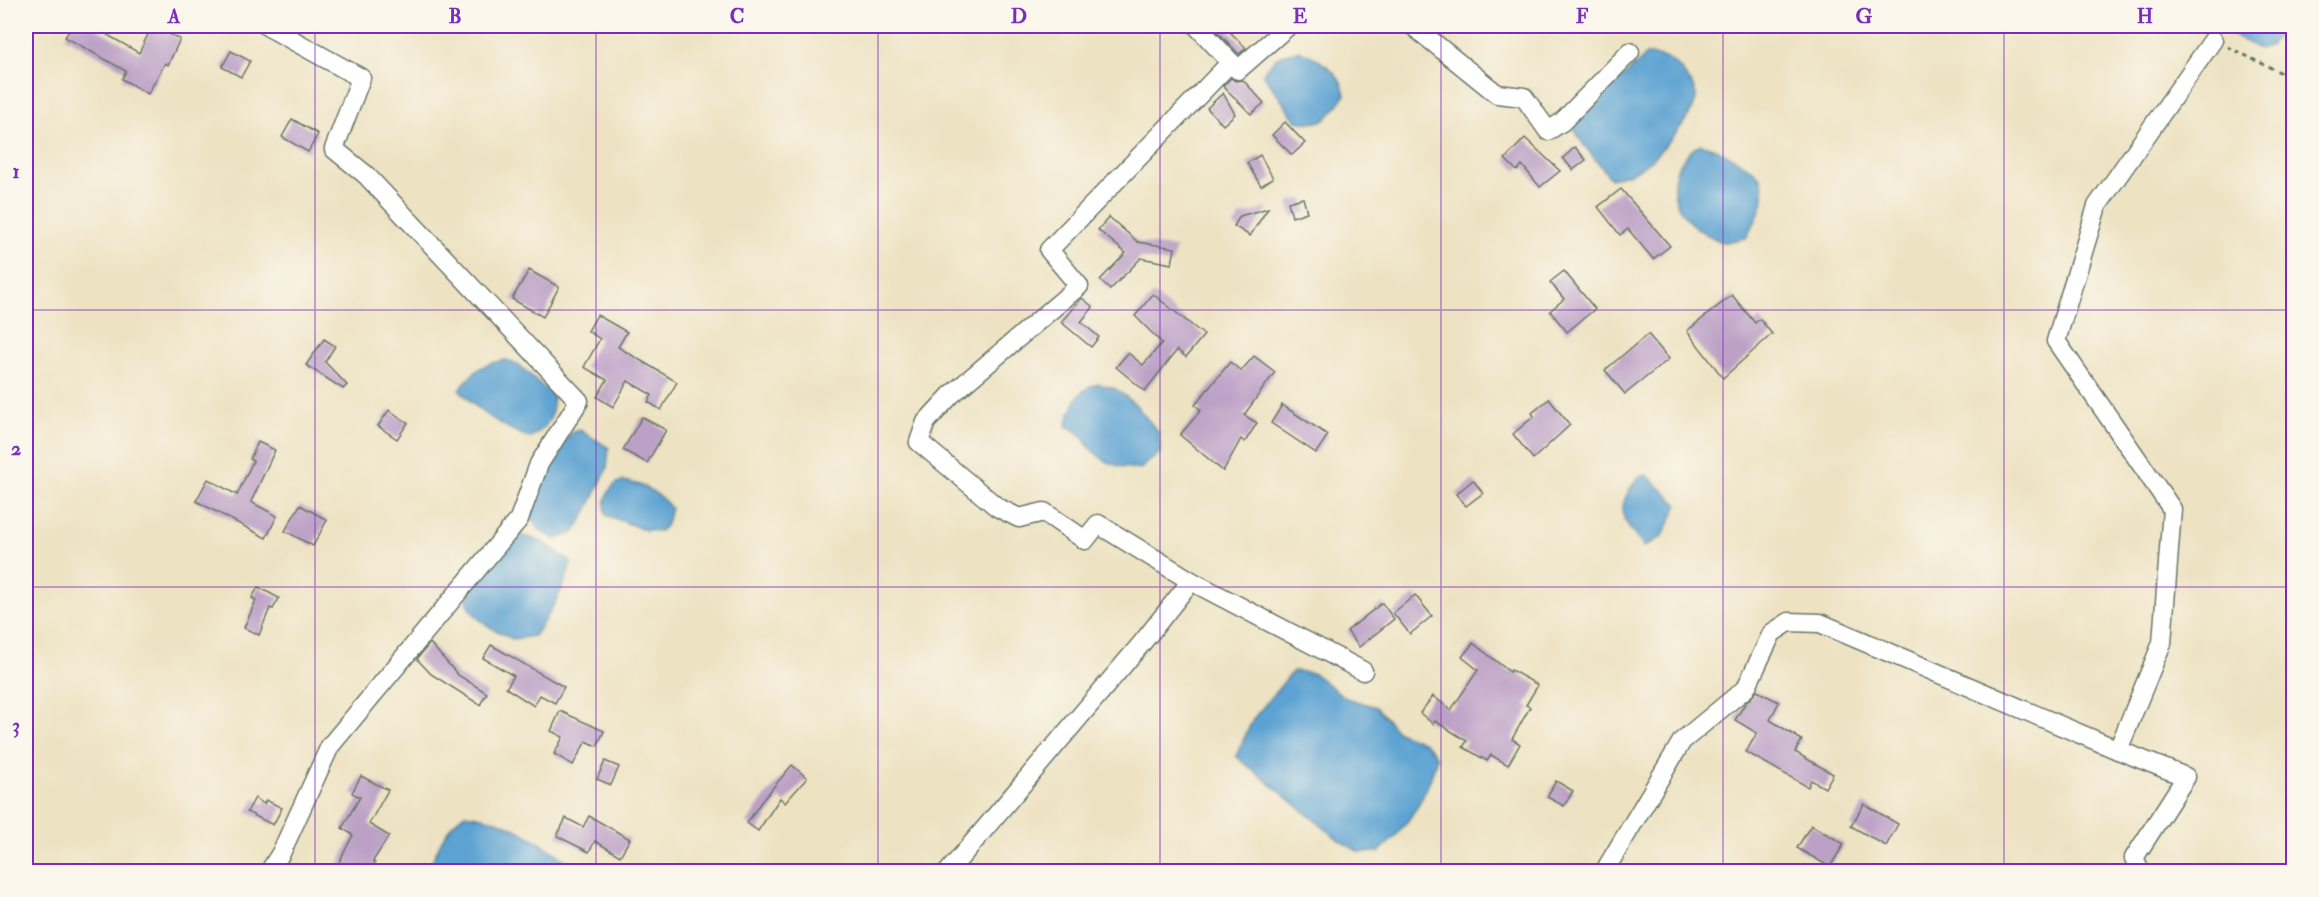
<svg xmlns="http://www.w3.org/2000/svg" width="2319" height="897" font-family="'IM FELL Double Pica',serif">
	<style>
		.water { fill: #5ca2d2; stroke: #3e7083; stroke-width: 1.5 }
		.building { fill: #bca0c6 }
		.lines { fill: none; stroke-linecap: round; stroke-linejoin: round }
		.street-casing { stroke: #677766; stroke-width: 21 }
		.path { stroke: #677766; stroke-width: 3; stroke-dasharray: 4.5 4.5; stroke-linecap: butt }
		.street { stroke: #fff; stroke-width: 18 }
		.grid { fill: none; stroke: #7b2cbf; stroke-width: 1.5; stroke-opacity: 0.55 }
		.neatline { fill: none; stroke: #7b2cbf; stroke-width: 2 }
		.grid-label { font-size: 20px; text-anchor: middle; font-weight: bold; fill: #7b2cbf }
	</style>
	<rect width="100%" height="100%" fill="#fbf7ec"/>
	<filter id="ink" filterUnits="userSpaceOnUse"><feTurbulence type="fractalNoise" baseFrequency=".0167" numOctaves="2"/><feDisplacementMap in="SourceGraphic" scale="12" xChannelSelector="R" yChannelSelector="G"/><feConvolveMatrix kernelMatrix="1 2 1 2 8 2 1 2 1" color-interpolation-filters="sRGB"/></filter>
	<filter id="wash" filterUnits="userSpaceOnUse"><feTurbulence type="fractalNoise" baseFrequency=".008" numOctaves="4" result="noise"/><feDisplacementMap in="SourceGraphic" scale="24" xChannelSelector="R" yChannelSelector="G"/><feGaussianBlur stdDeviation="1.35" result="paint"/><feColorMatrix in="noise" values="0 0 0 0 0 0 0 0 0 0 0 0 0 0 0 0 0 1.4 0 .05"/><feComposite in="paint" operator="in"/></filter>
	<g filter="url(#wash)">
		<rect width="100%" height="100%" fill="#ede2c2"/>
		<g class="water">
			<polygon points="2216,26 2280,26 2281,30 2271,45 2259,49"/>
			<path d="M1300 51C1320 59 1342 72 1345 95 1330 117 1324 127 1296 121L1263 74C1271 59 1283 52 1300 51Z"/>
			<path d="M1646 55C1664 56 1674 59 1685 75 1690 81 1697 91 1696 99 1692 119 1654 160 1637 170 1629 174 1619 176 1611 179L1583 144 1572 125Z"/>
			<path d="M1701 144C1717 149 1731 155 1744 165 1749 168 1756 171 1759 176 1771 196 1756 221 1746 238 1739 239 1730 242 1723 242 1717 241 1711 236 1706 234 1667 213 1661 167 1701 144Z"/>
			<path d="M506 360 518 364 553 396C554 417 549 427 530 438 504 428 477 411 459 389 477 369 479 365 506 360Z"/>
			<path d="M1099 384 1116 389 1135 404 1159 433 1160 453 1140 469C1122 468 1107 465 1093 451 1080 439 1086 435 1066 426 1072 408 1077 387 1099 384Z"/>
			<polygon points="580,430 609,448 607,469 587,511 574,533 556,539 542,532 527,514 565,440 573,432"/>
			<path d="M1647 475 1678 505 1663 536 1644 547C1619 517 1615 509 1638 477Z"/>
			<path d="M624 481C643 484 659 493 671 508L667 524 660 531 645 530 606 515C603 501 608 483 624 481Z"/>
			<path d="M516 535C537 536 555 550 571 562 564 590 550 613 534 636L513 639C496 631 469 619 467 598Z"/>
			<path d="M1293 671 1313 673 1346 698 1376 707 1398 732 1425 743 1437 757C1428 796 1409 826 1379 852H1359L1340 841 1236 756 1253 719Z"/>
			<path d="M465 814C507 818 537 840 570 863L572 871H428C437 850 445 827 465 814Z"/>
		</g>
		<g id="blocks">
			<g class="building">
				<polygon points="72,26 92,26 139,53 152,26 180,39 168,65 165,63 148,94 122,79 126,71 65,37"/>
				<polygon points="1212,26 1224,26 1246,48 1239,54"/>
				<polygon points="231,51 250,61 241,77 222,67"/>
				<polygon points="1231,78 1235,81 1243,80 1264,103 1251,114 1223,86"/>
				<polygon points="1223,93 1235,114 1223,125 1207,108"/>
				<polygon points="292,119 318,134 308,152 282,137"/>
				<polygon points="1285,122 1305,143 1292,155 1272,135"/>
				<polygon points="1525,138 1560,171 1540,187 1522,165 1517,171 1505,159"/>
				<polygon points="1575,147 1586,160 1573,170 1563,158"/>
				<polygon points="1260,155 1273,178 1261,186 1247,163"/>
				<polygon points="1621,189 1670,246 1653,259 1628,229 1620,235 1598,207"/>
				<polygon points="1303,198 1307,212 1292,217 1288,202"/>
				<polygon points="1268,208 1250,236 1234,226 1240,216"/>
				<polygon points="1109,217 1138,242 1175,248 1172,264 1141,258 1110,290 1100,280 1126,253 1098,230"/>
				<polygon points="529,270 559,287 543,317 512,299"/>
				<polygon points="1564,271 1595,309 1567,332 1550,311 1564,299 1550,282"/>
				<polygon points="1153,294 1204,335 1186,357 1177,350 1145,391 1116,367 1128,353 1143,365 1162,343 1135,316"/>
				<polygon points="1732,295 1755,323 1760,319 1772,334 1723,378 1687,331"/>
				<polygon points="1082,298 1093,307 1081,322 1099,337 1091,347 1061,322"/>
				<polygon points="597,315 627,332 618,347 677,382 661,410 648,402 652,395 628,381 613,407 597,397 607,380 584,367 600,339 588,331"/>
				<polygon points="1648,334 1669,359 1625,394 1605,370"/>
				<polygon points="324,339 335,346 325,362 347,385 343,389 306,365"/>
				<polygon points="1254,356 1275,372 1244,415 1257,423 1245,442 1241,439 1223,471 1180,435 1201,410 1195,405 1230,362 1241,371"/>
				<polygon points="1549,399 1570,425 1533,459 1513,434 1534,416 1532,413"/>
				<polygon points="1282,405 1328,435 1316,453 1271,423"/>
				<polygon points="389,410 408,423 397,439 378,426"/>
				<polygon points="642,417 666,430 647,463 623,450"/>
				<polygon points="258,442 275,450 251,502 277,516 266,538 196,501 208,479 237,495 253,461 250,459"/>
				<polygon points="1473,480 1483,493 1466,506 1456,494"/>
				<polygon points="300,505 327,520 313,546 285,531"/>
				<polygon points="258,587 279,598 273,609 270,608 259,635 244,628 256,600 252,598"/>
				<polygon points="1415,595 1432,616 1410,634 1393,613"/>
				<polygon points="1382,603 1394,619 1359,647 1347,631"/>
				<polygon points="430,643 458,675 487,693 480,705 431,674 417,659"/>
				<polygon points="1473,643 1510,672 1511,670 1538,685 1526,705 1530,707 1512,739 1520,744 1508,765 1491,755 1487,761 1463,747 1467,741 1435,721 1433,724 1420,713 1433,696 1451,710 1478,670 1462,657"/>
				<polygon points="491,645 564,687 555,703 540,695 534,706 506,688 514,676 483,658"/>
				<polygon points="1757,691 1779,702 1770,720 1802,740 1795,752 1833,774 1825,788 1811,780 1808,787 1746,752 1757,733 1735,720 1744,705"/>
				<polygon points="560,711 604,731 597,746 586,741 573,765 554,754 563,737 551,731"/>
				<polygon points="605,761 619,767 611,785 597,779"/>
				<polygon points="792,765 807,778 785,803 780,798 758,831 747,823 761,802"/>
				<polygon points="361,776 388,790 369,824 389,836 373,861 375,863 370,872 334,872 353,835 342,828 360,797 352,793"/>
				<polygon points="1556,781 1573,791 1564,806 1547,797"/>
				<polygon points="255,798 264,804 266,800 282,808 273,825 247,812"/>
				<polygon points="1864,804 1898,824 1886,846 1851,826"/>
				<polygon points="589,816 630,839 620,856 595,841 589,852 557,836 566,818 583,827"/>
				<polygon points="1811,825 1844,844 1830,867 1797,848"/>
			</g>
		</g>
	</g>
	<g filter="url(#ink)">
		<use href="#blocks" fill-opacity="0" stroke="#677766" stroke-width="1.5"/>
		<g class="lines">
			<defs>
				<g id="street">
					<polyline points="267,26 361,78 334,149 366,175 579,401 539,464 519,519 330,746 281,853 269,872"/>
					<polyline points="1197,26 1238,70 1288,26"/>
					<polyline points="1413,26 1497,94 1524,97 1548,131 1562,122 1630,52"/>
					<polyline points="1191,581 1098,524 1085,540 1044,512 1019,518 997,507 919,442 926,422 951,395 1079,286 1049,250 1231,62"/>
					<polyline points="2118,750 2186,777 2134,858 2141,872"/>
					<polyline points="948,872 1142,643 1191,581 1363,671"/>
					<polyline points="1604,872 1682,741 1746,688 1772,633 1789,622 1820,623 2118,750 2162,643 2172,509 2056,341 2097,206 2213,40"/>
				</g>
			</defs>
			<use href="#street" class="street-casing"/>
			<g class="path">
				<polyline points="2193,26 2199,30"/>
				<polyline points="2228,47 2294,79"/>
			</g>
			<use href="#street" class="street"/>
		</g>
	</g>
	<path class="grid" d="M315 26V872M596 26V872M878 26V872M1160 26V872M1441 26V872M1723 26V872M2004 26V872M26 310H2294M26 587H2294"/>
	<rect width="2319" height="897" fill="none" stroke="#fbf7ec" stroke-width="66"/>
	<rect x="33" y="33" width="2253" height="831" class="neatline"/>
	<g class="grid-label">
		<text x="174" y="23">A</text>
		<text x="455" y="23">B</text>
		<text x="737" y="23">C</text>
		<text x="1019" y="23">D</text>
		<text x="1300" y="23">E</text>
		<text x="1582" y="23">F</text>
		<text x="1864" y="23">G</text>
		<text x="2145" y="23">H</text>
		<text x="16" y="178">1</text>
		<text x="16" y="455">2</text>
		<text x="16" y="732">3</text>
	</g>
</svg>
